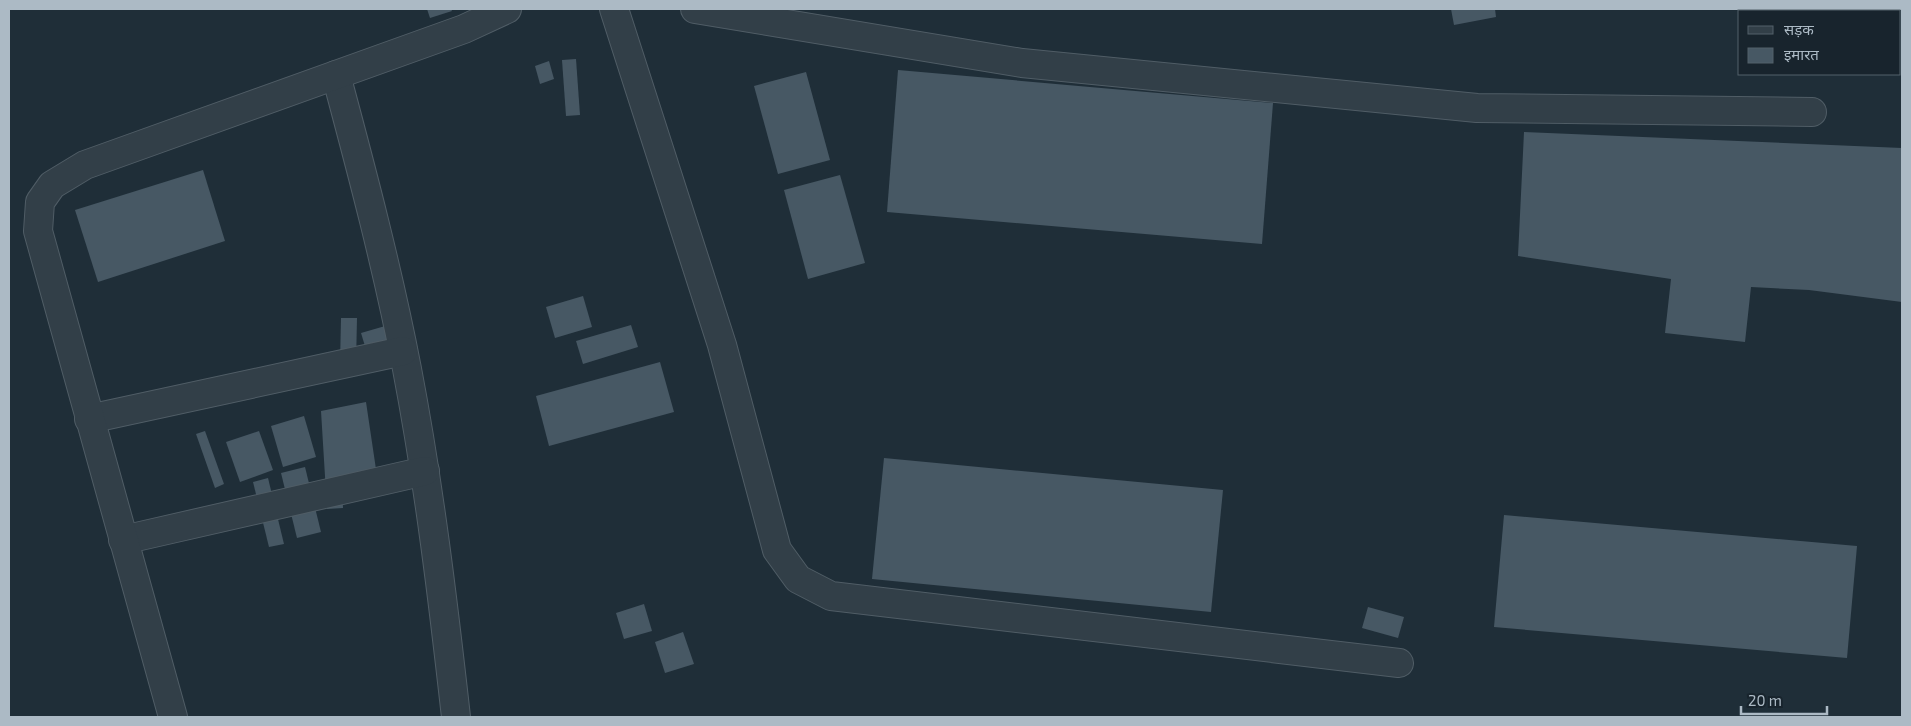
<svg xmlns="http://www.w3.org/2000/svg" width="1911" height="726" font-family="'Exo 2','Noto Sans Devanagari',sans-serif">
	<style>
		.building { fill: #475864 }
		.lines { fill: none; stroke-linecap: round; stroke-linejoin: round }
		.minor-casing { stroke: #505d66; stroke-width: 30 }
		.minor { stroke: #323f48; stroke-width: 28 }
	</style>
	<rect width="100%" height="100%" fill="#1f2e38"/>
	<g class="building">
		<polygon points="427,9 451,9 452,11 430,18"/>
		<polygon points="1451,9 1495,9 1496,17 1454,25"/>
		<polygon points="576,59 580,115 566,116 562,60"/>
		<polygon points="549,61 554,79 540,84 535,66"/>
		<polygon points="898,70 1273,103 1262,244 887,212"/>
		<polygon points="806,72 830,160 778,174 754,86"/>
		<polygon points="1524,132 1902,148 1902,302 1809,290 1751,287 1745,342 1665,333 1671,279 1518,256"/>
		<polygon points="203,170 225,241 98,282 75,210"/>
		<polygon points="840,175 865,263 808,279 784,190"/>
		<polygon points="583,296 592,327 555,338 546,307"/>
		<polygon points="341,318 357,318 356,364 340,364"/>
		<polygon points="392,324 403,360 372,369 361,333"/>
		<polygon points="631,325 638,347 583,364 576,341"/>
		<polygon points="660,362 674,412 549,446 536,396"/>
		<polygon points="366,402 377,476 342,482 343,508 327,509 321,411"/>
		<polygon points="304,416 316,457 283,467 271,426"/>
		<polygon points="205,431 224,484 215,488 196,434"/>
		<polygon points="259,431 273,470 240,482 226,442"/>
		<polygon points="884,458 1223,490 1211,612 872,579"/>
		<polygon points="305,467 321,532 297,538 281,473"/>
		<polygon points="268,478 284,544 269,547 253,482"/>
		<polygon points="1504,515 1857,546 1847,658 1494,627"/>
		<polygon points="644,604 652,631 624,639 616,613"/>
		<polygon points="1368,607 1404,617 1398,638 1362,628"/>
		<polygon points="683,632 694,664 665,673 655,642"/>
	</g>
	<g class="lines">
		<defs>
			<g id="minor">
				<polyline points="614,9 722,345 777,550 798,579 831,596 1399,663"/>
				<polyline points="695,9 1022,63 1477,108 1812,112"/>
				<path d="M336 75C362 172 388 270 407 369 429 484 443 601 456 717"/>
				<polyline points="89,419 403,351"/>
				<polyline points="123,540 425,471"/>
				<polyline points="173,717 38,231 40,202 52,185 85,165 464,29 507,9"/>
			</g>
		</defs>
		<use href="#minor" class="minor-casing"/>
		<use href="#minor" class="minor"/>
	</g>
	<rect width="1911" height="726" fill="none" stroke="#acbac5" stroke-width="20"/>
	<rect x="1738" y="10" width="162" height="65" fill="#18242d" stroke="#53606a"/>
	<rect x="1748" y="26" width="25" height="8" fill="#323f48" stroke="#53606a"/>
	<text x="1784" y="35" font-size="15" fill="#acbac5">सड़क</text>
	<rect x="1748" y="48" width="25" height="15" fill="#475864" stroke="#53606a"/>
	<text x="1784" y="60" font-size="15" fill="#acbac5">इमारत</text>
	<path d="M1741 706v8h86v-8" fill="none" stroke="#acbac5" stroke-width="2.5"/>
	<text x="1748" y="706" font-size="15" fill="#acbac5" stroke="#18242d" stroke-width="4" paint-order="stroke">20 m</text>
</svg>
